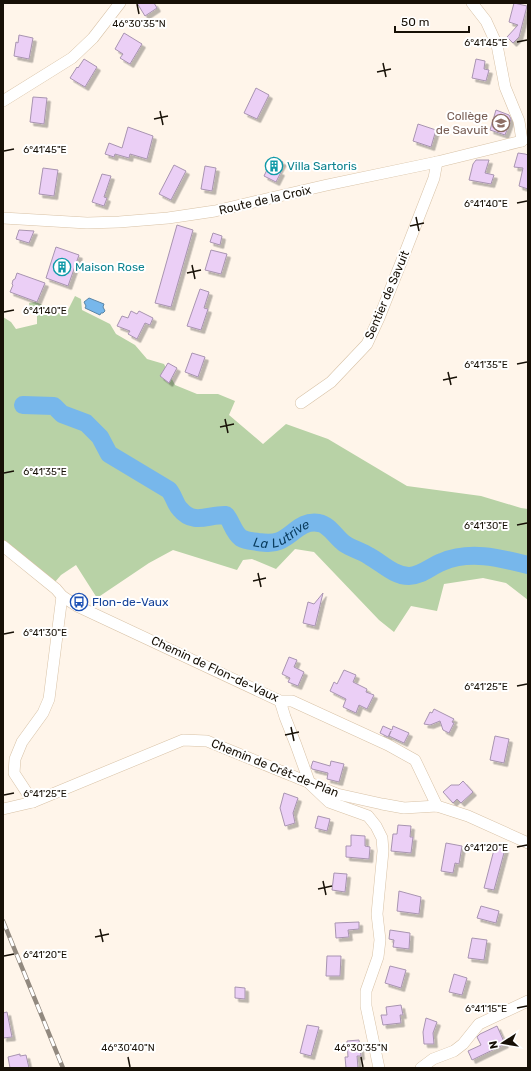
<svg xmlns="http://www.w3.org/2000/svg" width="531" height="1071" font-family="Rubik,sans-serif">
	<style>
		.green { fill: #b8d2a6 }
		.water { fill: #77b7eb; stroke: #5a85a6 }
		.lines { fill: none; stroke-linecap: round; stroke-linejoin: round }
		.river { stroke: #77b7eb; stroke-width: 18 }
		.building { fill: #ebcff6; stroke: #a894b0; filter: url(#shadow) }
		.minor-casing { stroke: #d8c2a6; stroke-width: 12 }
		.minor { stroke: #fff; stroke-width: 11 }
		.rail-casing { stroke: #92897f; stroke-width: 4.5 }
		.rail { stroke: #fff; stroke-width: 3; stroke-dasharray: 9; stroke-linecap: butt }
		.ticks { fill: none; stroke: #171006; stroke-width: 1.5 }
		.labels { text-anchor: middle; stroke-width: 4; stroke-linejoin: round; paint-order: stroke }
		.education-label { font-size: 12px; fill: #785e54; stroke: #fff; text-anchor: end }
		.culture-label { font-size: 12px; fill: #0d838f; stroke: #fff; text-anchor: start }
		.street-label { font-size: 12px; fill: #171006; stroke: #fff }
		.transit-label { font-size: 12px; fill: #164399; stroke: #fff; text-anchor: start }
		.water-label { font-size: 13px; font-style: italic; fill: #0b3e60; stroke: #fff }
		.ticks-label { font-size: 10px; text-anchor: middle; fill: #171006; stroke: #fff; stroke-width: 4; stroke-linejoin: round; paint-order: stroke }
	</style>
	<defs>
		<filter id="shadow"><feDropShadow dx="3.5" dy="3.5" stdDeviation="0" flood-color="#0004"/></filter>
	</defs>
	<rect width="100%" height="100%" fill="#fff5ea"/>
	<polygon class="green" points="75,296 81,299 82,310 110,324 116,334 135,345 147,359 164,364 175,385 197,394 218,394 235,401 229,415 263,444 286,424 328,439 407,486 481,496 521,508 528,509 528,600 506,583 483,578 444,584 437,611 411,606 394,632 379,620 314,552 295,549 276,569 252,559 243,560 237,570 173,550 149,563 97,598 76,565 61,575 55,582 3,546 3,317 11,322 16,329 37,324 37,316 30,310 29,303 36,302 65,316"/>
	<polygon class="water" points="89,298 104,304 103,307 105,311 103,313 101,313 100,315 85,308 86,306 84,302"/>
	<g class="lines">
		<path class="river" id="s1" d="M23 405 54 406 62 414 86 423 100 437 109 454 169 490C174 496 175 504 180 509 194 526 209 514 226 515 232 522 233 532 241 538 246 541 252 541 258 542 265 543 272 544 279 541 294 535 300 520 319 523 330 525 336 538 345 544 352 549 362 551 369 556 382 563 394 576 409 576 421 576 431 566 442 562 470 550 500 558 528 565"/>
	</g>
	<g class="building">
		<polygon points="137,3 154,3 157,8 145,16"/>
		<polygon points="514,3 527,6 519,37 513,43 507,37 518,25 509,22"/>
		<polygon points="124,33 142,44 130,64 120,58 123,54 115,49"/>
		<polygon points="19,35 33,38 29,59 14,56 16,42 18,43"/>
		<polygon points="84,59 97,67 85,87 70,78 77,67 78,68"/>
		<polygon points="476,59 485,61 484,69 489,70 486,81 472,78"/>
		<polygon points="256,88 269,95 257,119 244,113"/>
		<polygon points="33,97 47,98 44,124 30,122"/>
		<polygon points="496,110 509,115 511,119 505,135 490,130"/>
		<polygon points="418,124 436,130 431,147 413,141"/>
		<polygon points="128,127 153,136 147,159 130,154 129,158 115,154 114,157 105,154 109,143 122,148"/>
		<polygon points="518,153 525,154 528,155 528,189 519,186 523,168 514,167"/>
		<polygon points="273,157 283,162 278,171 281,172 276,182 264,176"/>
		<polygon points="476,160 489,160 485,173 494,175 491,184 469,180 473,164"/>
		<polygon points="174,165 186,171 171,200 159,194"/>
		<polygon points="205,166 216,168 212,191 201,189"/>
		<polygon points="43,168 58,170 54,196 39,194"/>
		<polygon points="102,174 111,176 104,197 107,198 104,206 92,202"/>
		<polygon points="177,225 193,230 171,307 155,303"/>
		<polygon points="19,230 34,231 29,243 16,239"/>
		<polygon points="213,233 222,236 220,245 210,242"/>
		<polygon points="56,247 79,255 68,286 46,278"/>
		<polygon points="211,250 227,254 221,274 205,270"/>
		<polygon points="17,273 45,283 37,302 10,292 13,285 12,284 13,280 15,279"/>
		<polygon points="200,289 209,292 204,308 208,309 201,330 187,326"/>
		<polygon points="131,311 137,314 139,311 153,318 150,325 145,323 137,339 128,334 130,331 117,326 122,316 128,318"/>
		<polygon points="192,353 205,357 198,377 185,372"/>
		<polygon points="168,363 177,368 169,383 160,376"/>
		<polygon points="323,593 315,626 303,623 308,602 314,604"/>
		<polygon points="289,657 297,660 294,667 304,672 298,686 288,682 290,678 282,674"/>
		<polygon points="344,670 356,675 353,682 367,689 366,692 374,695 367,709 359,705 356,713 343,707 346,699 330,691 334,682 337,684"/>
		<polygon points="434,709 454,719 452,722 454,723 449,733 443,730 440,721 430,725 424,724 430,712 432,713"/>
		<polygon points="383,726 392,730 393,726 409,733 404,743 389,736 391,731 388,737 380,733"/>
		<polygon points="495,736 509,739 504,763 490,760"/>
		<polygon points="313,761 330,766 331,761 344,764 339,782 327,779 328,773 312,769 311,767"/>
		<polygon points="463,781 473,792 461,803 457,799 453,803 443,792 451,785 459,785"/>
		<polygon points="284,793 298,798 293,813 295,823 285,826 280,808"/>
		<polygon points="318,816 330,819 327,831 315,828"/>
		<polygon points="398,825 411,826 410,837 413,837 411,853 391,851 393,834 397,834"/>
		<polygon points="351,835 365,836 365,846 370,847 369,859 346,857 346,846 351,846"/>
		<polygon points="446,843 462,846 459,864 455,863 453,873 441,871"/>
		<polygon points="495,846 505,849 494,890 484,888"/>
		<polygon points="334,873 347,874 345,892 332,890"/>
		<polygon points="399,891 421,897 419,914 397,911"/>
		<polygon points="481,906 499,911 496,923 477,918"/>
		<polygon points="359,922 359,929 348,930 349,937 336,938 335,923"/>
		<polygon points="390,930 410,933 409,949 393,947 394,940 389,939"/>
		<polygon points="472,938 487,940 484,960 468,958"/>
		<polygon points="327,956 341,956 340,976 326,976"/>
		<polygon points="390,966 406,970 401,988 385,983"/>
		<polygon points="454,974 467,978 462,995 449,992"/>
		<polygon points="235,987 245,988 245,999 235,998"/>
		<polygon points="401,1005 403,1015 400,1015 401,1023 383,1025 381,1015 387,1015 386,1007"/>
		<polygon points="7,1012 12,1037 3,1038 3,1013"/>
		<polygon points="426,1018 437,1022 433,1033 434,1044 424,1044 423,1032"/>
		<polygon points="307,1025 319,1027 311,1056 300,1053"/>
		<polygon points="497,1026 505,1044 472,1060 468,1051 481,1045 477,1037 480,1034"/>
		<polygon points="359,1040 361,1056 357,1056 358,1068 346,1068 345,1057 348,1057 347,1041"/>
		<polygon points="20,1054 20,1056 26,1055 29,1068 10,1068 8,1057"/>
	</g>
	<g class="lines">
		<defs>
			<g id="minor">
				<polyline points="472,3 486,21 497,45 505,87 519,121 522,141"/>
				<polyline points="3,101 72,58 93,38 120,3"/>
				<polyline points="3,218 87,223 119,222 168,218 215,211 327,185 437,162 522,141"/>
				<polyline points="301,403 331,382 367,344 379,318 406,250 434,178 437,162"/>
				<polyline points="3,546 56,589 62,596 77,606 280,701 292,701 388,745 415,760 437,806"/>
				<polyline points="280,701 285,717 296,745 310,784 329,802 368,816 376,826 382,838 383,851 377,914 380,940 378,957 366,991 366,1006 379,1068"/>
				<polyline points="33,802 14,773 15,759 22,742 43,713 49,699 62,596"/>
				<polyline points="3,809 33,802 183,740 207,741 337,794 382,804 404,808 437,806 468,816 528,843"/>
				<polyline points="421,1068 433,1059 454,1051 463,1044 479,1024 528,1001"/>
			</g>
		</defs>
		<use href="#minor" class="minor-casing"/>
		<use href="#minor" class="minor"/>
		<defs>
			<polyline id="rail" points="3,921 63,1068"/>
		</defs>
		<use href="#rail" class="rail-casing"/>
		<use href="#rail" class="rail"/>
	</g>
	<path class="ticks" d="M137 4 139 14M517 42 527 40M383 63 386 77M377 72 391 69M160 111 163 125M154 119 168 116M4 151 14 149M517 203 527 201M416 217 419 231M410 226 424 223M192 265 195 279M187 273 201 270M4 312 14 310M517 364 527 362M448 372 451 385M443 380 457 377M225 419 228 433M220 427 234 424M4 473 14 471M517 525 527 523M258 573 261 587M253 581 266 578M4 634 14 632M517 686 527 684M291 727 294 741M285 735 299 732M4 795 14 793M517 847 527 845M323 881 326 895M318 889 332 886M100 929 103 942M95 937 109 934M4 956 14 954M517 1008 527 1006M128 1057 130 1067M361 1057 363 1067"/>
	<defs>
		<symbol id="school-ring" viewBox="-11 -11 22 22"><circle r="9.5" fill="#fff" stroke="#8d6e63" stroke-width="1.5"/><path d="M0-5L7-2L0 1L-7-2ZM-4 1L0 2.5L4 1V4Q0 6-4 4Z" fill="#8d6e63"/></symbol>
		<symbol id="building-ring" viewBox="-11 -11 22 22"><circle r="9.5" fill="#fff" stroke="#0f9aa8" stroke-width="1.5"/><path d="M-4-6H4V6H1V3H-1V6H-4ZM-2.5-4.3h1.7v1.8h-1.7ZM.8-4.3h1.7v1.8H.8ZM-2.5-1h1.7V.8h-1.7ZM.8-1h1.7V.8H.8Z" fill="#0f9aa8"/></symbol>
		<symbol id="bus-ring" viewBox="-11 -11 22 22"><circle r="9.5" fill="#fff" stroke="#1a4fb4" stroke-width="1.5"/><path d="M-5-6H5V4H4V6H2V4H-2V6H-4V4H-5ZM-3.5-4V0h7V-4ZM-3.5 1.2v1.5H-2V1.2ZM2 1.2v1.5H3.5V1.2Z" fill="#1a4fb4"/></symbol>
	</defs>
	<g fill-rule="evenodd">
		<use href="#school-ring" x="491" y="113" width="20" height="20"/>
		<use href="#building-ring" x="264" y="156" width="20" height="20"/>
		<use href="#building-ring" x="52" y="257" width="20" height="20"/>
		<use href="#bus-ring" x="69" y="592" width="20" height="20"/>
	</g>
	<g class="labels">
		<g class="education-label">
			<text x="488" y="120">Collège<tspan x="488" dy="14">de Savuit</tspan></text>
		</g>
		<g class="culture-label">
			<text x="287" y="170">Villa Sartoris</text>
			<text x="75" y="271">Maison Rose</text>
		</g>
		<g class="street-label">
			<text transform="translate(265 200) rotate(-13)" y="4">Route de la Croix</text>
			<text transform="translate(387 295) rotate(-67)" y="4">Sentier de Savuit</text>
			<text transform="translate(215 669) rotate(25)" y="4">Chemin de Flon-de-Vaux</text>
			<text transform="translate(275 768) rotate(22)" y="4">Chemin de Crêt-de-Plan</text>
		</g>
		<g class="transit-label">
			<text x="92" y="606">Flon-de-Vaux</text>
		</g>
		<g class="water-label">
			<text dy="5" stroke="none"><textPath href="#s1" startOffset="319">La Lutrive</textPath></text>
		</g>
	</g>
	<g class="ticks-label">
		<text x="139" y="27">46°30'35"N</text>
		<text x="486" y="46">6°41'45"E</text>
		<text x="45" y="153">6°41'45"E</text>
		<text x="486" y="207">6°41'40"E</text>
		<text x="45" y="314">6°41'40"E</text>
		<text x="486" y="368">6°41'35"E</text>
		<text x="45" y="475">6°41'35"E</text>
		<text x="486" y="529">6°41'30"E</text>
		<text x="45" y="636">6°41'30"E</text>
		<text x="486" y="690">6°41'25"E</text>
		<text x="45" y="797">6°41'25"E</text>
		<text x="486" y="851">6°41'20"E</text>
		<text x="45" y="958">6°41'20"E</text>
		<text x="486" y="1012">6°41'15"E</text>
		<text x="128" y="1051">46°30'40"N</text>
		<text x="361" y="1051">46°30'35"N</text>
	</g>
	<rect width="531" height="1071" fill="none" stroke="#171006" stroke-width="8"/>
	<g transform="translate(503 1043) rotate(258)" stroke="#ffffff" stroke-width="3" paint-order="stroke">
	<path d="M0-3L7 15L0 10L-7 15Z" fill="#171006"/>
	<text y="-6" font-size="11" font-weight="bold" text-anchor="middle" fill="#171006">N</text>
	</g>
	<path d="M395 26v6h74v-6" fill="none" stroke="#171006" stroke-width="2"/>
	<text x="401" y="26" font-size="12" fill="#171006" stroke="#ffffff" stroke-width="3" paint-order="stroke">50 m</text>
</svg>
